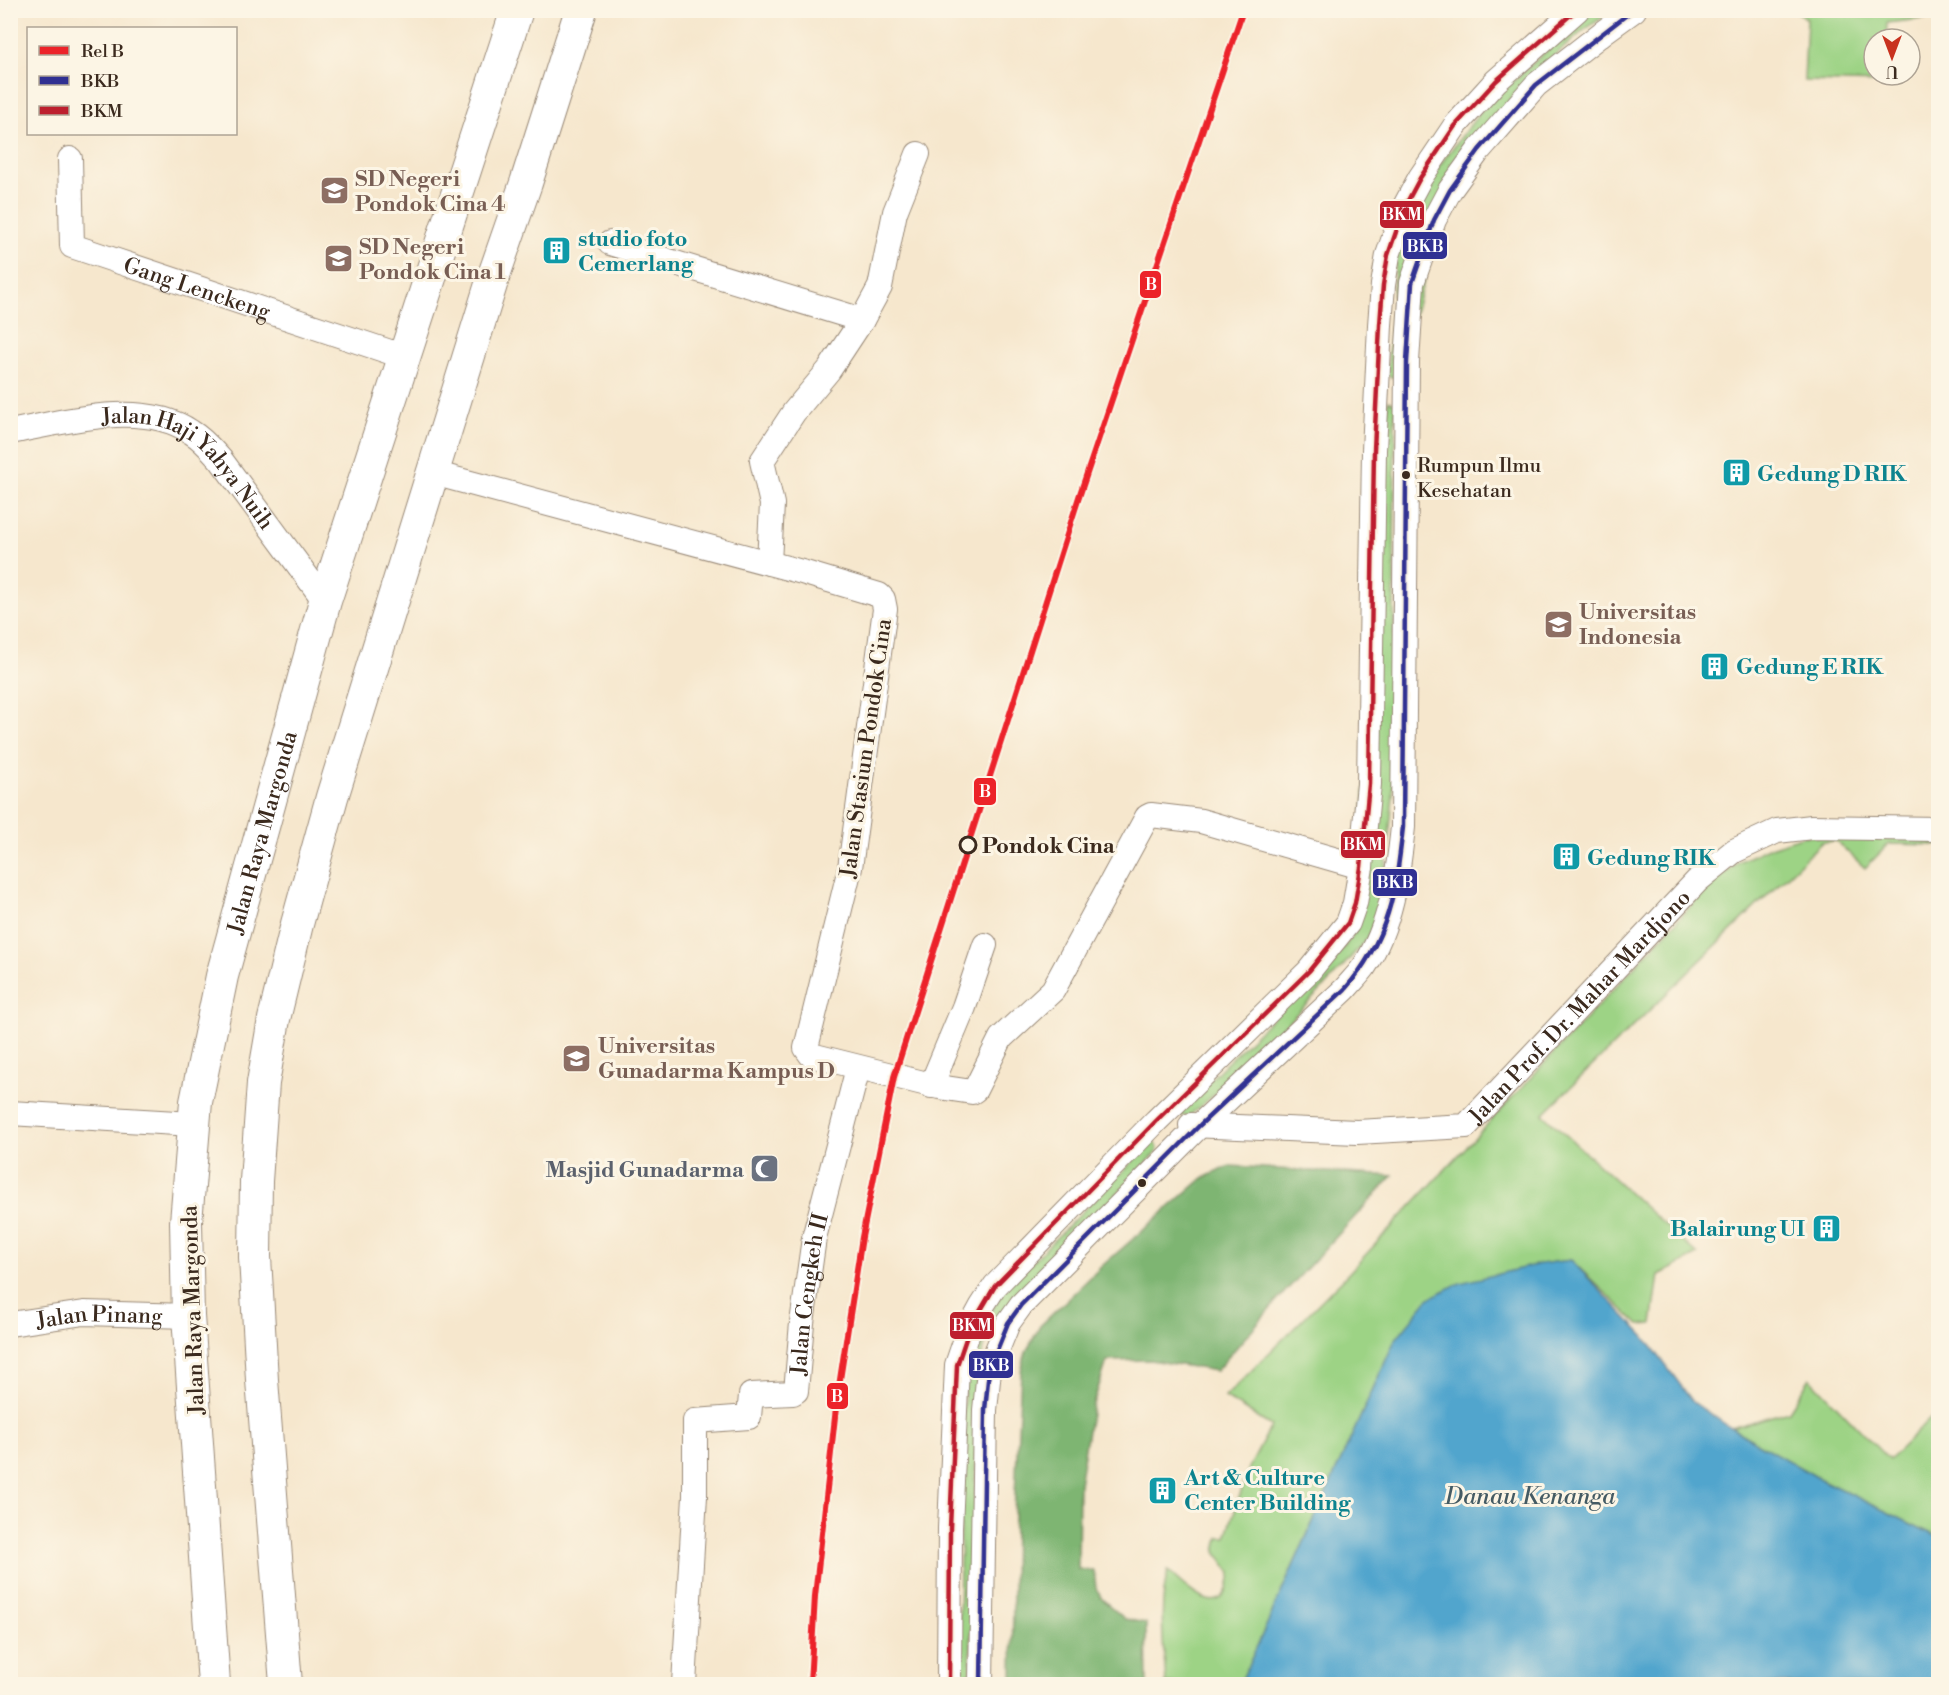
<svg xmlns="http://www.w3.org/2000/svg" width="1949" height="1695" font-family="'Libre Bodoni',serif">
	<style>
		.green { fill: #9dd385; stroke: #6c7e52; stroke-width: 1.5 }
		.forest { fill: #7eb572; stroke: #5c7048; stroke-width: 1.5 }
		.water { fill: #51a5cd; stroke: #466876; stroke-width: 1.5 }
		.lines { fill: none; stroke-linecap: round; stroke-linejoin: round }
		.minor-casing { stroke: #988876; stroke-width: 26 }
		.major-casing { stroke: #988876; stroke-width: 34 }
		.minor { stroke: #fff; stroke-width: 24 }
		.major { stroke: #fff; stroke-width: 32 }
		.bus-1-casing { stroke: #fcf5e5; stroke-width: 9 }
		.bus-2-casing { stroke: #fcf5e5; stroke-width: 9 }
		.bus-1 { stroke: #303092; stroke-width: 4.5 }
		.bus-2 { stroke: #bd1f2e; stroke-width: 4.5 }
		.rail-1-casing { stroke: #fcf5e5; stroke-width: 10 }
		.rail-1 { stroke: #ec2329; stroke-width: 6 }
		.bus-dot { fill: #3b2a1e; stroke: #fcf5e5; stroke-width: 2 }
		.stop-dot { fill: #fcf5e5; stroke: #3b2a1e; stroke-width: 3 }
		.labels { text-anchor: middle; stroke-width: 6; stroke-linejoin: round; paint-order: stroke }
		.bus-label { font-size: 20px; fill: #3b2a1e; stroke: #fcf5e5; text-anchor: start }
		.education-label { font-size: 22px; font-weight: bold; fill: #785e54; stroke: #fcf5e5; text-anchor: start }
		.culture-label { font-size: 22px; font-weight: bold; fill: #0d838f; stroke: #fcf5e5; text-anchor: start }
		.street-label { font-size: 22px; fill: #3b2a1e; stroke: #fcf5e5 }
		.stop-label { font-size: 22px; font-weight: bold; fill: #3b2a1e; stroke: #fcf5e5; text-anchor: start }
		.worship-label { font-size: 22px; font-weight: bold; fill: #5b616d; stroke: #fcf5e5; text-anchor: end }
		.water-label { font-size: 24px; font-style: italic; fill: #445b64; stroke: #fcf5e5 }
		.line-badge { stroke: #fcf5e5; stroke-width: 2 }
		.badge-label { font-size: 16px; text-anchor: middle; font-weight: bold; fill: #fff }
	</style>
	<rect width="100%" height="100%" fill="#fcf5e5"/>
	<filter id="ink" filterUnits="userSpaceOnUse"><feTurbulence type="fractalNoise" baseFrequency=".0167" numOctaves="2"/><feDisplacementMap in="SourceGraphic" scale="12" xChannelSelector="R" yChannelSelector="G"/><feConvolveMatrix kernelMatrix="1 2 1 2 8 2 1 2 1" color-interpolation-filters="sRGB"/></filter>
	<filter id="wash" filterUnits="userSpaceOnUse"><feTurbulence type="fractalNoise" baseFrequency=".008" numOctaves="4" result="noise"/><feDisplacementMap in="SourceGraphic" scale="24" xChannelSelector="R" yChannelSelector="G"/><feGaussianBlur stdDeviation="1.35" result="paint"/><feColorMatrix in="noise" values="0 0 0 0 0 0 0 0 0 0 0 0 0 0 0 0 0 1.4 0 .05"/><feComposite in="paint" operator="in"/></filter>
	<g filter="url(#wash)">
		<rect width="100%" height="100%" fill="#f6e7cd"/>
		<g class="green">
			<polygon points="1938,10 1938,17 1887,23 1886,39 1874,39 1874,75 1885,75 1885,83 1804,81 1807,19 1796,11"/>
			<polygon points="1594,11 1612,11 1584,30 1528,79 1458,159 1397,376 1391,377 1387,373 1396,257 1429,179 1481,111 1579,21"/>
			<path d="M1388 401 1395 403 1393 796 1386 869 1377 913 1370 933 1360 947 1326 985 1217 1092 1189 1116H1182L1179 1111C1214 1076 1248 1041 1284 1007 1309 981 1337 962 1356 930Z"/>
			<path d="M1804 836 1938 837V845L1889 844 1865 868 1836 841 1822 842 1543 1114 1698 1255 1659 1275 1652 1324 1639 1325 1571 1260 1540 1264 1504 1274 1395 1340 1240 1684H1166C1164 1646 1158 1608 1168 1571 1189 1590 1224 1626 1231 1573L1216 1552 1219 1537H1226L1249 1468 1271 1426 1225 1397 1343 1279 1704 892 1738 862 1770 847Z"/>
			<polygon points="1151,1143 1156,1144 1158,1149 1156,1153 998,1319 986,1340 978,1370 970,1684 958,1684 963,1411 967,1368 977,1335 1003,1291"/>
			<polygon points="1810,1378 1889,1460 1938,1411 1938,1537 1822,1480 1731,1428 1789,1411"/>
		</g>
		<polygon class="forest" points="1230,1166 1393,1176 1284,1293 1216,1371 1150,1360 1107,1361 1092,1407 1079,1484 1078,1569 1094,1571 1096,1588 1102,1599 1125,1619 1146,1623 1147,1684 1012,1684 1014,1515 1021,1371 1026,1352 1040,1326 1103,1265 1203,1178"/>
		<polygon class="water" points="1571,1260 1644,1336 1693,1402 1731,1428 1822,1480 1938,1537 1938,1684 1240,1684 1395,1340 1429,1298 1460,1283 1540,1264"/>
	</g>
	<g filter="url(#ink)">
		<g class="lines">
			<defs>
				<g id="minor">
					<path id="s1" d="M70 159 72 246 405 357"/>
					<polyline points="610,243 862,320"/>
					<path id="s2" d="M10 432C64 422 142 399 191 432 203 439 212 450 221 460L325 601"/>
					<polyline points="433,473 802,572 879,595 883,599 885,609 850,868 806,1048 811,1055 939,1087 972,1092 975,1090 1001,1038 1053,990 1147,817 1151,815 1201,821 1361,867"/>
					<polyline points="769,563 772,504 762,461 794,412 829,370 862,320 880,287 895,212 918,154"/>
					<polyline points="931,1086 964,1007 985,945"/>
					<polyline points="10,1113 193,1124"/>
					<path id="s3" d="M1191 1125 1357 1132 1466 1126 1697 881 1734 851 1777 831 1812 827 1938 829"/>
					<path id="s4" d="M10 1324 84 1313 188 1316"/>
					<path id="s5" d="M684 1684 695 1496V1421L749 1417 751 1395 793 1393 796 1391 802 1323 814 1238 858 1068"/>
					<polyline points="949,1684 950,1528 957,1365 969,1330 982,1306 995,1286 1156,1121 1309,971 1348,923 1355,903 1361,867 1369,784 1374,450 1380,325 1383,285 1388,255 1405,206 1420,178 1455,126 1496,81 1577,10"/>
					<path d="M981 1684 985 1410 989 1370 1008 1323 1021 1305 1200 1125 1345 989C1351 982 1358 975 1364 967 1391 926 1398 875 1403 827L1407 362 1412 283 1434 220 1450 190 1479 150 1536 85 1605 31 1634 10"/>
				</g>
				<g id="major">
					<path id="s6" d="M214 1684 188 1316 186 1222 196 1102 222 976 325 601 517 10"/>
					<polyline points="286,1684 262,1380 255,1257 256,1181 263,1083 274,1019 297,924 332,797 493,278 526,183 581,10"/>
				</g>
			</defs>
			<use href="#minor" class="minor-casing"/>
			<use href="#major" class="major-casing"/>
			<use href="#minor" class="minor"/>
			<use href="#major" class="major"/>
			<defs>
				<path id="bus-1" d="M981 1684 985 1410 989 1370 1008 1323 1021 1305 1200 1125 1345 989C1389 939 1396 891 1403 827L1407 362 1412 283 1434 220 1450 190 1479 150 1536 85 1633 10"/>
				<polyline id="bus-2" points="949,1684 950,1528 957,1365 969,1330 995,1286 1156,1121 1309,971 1348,923 1355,903 1361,867 1369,784 1374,450 1380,325 1383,285 1388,255 1405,206 1420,178 1455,126 1496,81 1576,10"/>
			</defs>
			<use href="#bus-1" class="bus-1-casing"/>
			<use href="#bus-2" class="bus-2-casing"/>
			<use href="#bus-1" class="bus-1"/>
			<use href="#bus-2" class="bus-2"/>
			<defs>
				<polyline id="rail-1" points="810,1684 815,1596 837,1399 862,1237 894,1077 1079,497 1243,10"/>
			</defs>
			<use href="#rail-1" class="rail-1-casing"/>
			<use href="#rail-1" class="rail-1"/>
		</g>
	</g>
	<defs>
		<symbol id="school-square" viewBox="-11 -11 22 22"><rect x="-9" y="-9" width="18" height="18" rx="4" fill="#8d6e63" stroke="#fcf5e5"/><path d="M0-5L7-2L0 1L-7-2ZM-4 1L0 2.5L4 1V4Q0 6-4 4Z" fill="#fff"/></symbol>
		<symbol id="building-square" viewBox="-11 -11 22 22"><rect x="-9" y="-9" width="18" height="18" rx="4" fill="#0f9aa8" stroke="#fcf5e5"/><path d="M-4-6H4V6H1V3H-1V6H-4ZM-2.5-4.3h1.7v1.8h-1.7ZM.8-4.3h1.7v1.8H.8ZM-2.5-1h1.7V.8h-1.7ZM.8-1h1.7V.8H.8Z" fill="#fff"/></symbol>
		<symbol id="university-square" viewBox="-11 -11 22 22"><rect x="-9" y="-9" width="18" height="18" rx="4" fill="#8d6e63" stroke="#fcf5e5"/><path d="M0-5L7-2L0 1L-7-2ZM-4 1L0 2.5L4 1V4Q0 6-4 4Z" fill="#fff"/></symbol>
		<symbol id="mosque-square" viewBox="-11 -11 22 22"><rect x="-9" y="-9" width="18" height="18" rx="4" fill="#6b7280" stroke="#fcf5e5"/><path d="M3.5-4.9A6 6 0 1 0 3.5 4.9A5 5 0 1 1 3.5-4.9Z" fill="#fff"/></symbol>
	</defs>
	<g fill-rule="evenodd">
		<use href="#school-square" x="318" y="174" width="33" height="33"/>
		<use href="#building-square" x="540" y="234" width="33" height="33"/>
		<use href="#school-square" x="322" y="242" width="33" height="33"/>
		<use href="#building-square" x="1720" y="456" width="33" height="33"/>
		<use href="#university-square" x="1542" y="608" width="33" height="33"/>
		<use href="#building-square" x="1698" y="650" width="33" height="33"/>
		<use href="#building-square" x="1550" y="840" width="33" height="33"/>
		<use href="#university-square" x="560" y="1042" width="33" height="33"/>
		<use href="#mosque-square" x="748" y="1152" width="33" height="33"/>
		<use href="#building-square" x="1810" y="1212" width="33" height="33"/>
		<use href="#building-square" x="1146" y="1474" width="33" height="33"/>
	</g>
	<g class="bus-dot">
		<circle cx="1406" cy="475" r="5"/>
		<circle cx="1142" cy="1183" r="5"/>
	</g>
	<circle class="stop-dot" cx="968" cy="845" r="8"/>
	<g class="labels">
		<g class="bus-label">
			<text x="1417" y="472">Rumpun Ilmu<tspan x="1417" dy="25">Kesehatan</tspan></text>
		</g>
		<g class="education-label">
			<text x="355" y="186">SD Negeri<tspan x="355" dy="25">Pondok Cina 4</tspan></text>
			<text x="359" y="254">SD Negeri<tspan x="359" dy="25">Pondok Cina 1</tspan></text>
			<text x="1579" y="619">Universitas<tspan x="1579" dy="25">Indonesia</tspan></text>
			<text x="598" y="1053">Universitas<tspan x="598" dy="25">Gunadarma Kampus D</tspan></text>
		</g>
		<g class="culture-label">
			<text x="578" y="246">studio foto<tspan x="578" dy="25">Cemerlang</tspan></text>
			<text x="1757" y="481">Gedung D RIK</text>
			<text x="1736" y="674">Gedung E RIK</text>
			<text x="1587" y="865">Gedung RIK</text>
			<text x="1805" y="1236" text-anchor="end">Balairung UI</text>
			<text x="1184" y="1485">Art &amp; Culture<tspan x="1184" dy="25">Center Building</tspan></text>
		</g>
		<g class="street-label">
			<text dy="8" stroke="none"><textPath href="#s1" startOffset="219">Gang Lenckeng</textPath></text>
			<text dy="8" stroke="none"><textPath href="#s2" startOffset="201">Jalan Haji Yahya Nuih</textPath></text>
			<text transform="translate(865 748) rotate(-82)" y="8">Jalan Stasiun Pondok Cina</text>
			<text dy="8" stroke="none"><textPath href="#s6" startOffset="861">Jalan Raya Margonda</textPath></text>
			<text dy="8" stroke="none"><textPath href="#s3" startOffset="440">Jalan Prof. Dr. Mahar Mardjono</textPath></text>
			<text dy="8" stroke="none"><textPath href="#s5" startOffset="483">Jalan Cengkeh II</textPath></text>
			<text transform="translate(192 1310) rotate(-92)" y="8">Jalan Raya Margonda</text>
			<text dy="8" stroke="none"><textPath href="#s4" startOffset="90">Jalan Pinang</textPath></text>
		</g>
		<g class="stop-label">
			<text x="982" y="853">Pondok Cina</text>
		</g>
		<g class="worship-label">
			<text x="744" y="1177">Masjid Gunadarma</text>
		</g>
		<g class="water-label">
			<text x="1530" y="1504">Danau Kenanga</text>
		</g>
	</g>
	<g class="line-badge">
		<rect x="1379" y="200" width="46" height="29" rx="6" fill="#bd1f2e"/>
		<rect x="1402" y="231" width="46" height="29" rx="6" fill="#303092"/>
		<rect x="1139" y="270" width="23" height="29" rx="6" fill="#ec2329"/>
		<rect x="973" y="777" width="24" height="29" rx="6" fill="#ec2329"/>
		<rect x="1340" y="830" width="46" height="29" rx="6" fill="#bd1f2e"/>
		<rect x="1372" y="868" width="46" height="29" rx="6" fill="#303092"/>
		<rect x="949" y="1311" width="46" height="29" rx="6" fill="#bd1f2e"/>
		<rect x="968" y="1350" width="46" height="29" rx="6" fill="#303092"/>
		<rect x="826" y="1382" width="23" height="28" rx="6" fill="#ec2329"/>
	</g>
	<g class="badge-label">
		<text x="1402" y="220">BKM</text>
		<text x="1425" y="252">BKB</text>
		<text x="1151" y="290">B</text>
		<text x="985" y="797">B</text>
		<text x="1363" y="850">BKM</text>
		<text x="1395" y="888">BKB</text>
		<text x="972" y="1331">BKM</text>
		<text x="991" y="1371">BKB</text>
		<text x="837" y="1402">B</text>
	</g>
	<rect width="1949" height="1695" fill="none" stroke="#fcf5e5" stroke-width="36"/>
	<rect x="27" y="27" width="210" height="108" fill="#fcf5e5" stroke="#afa495" stroke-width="1.5"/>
	<rect x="39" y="46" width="30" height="9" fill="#ec2329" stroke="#afa495" stroke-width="1.5"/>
	<text x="81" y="57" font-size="18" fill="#3b2a1e">Rel B</text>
	<rect x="39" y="76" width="30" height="9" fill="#303092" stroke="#afa495" stroke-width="1.5"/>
	<text x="81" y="87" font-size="18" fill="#3b2a1e">BKB</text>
	<rect x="39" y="106" width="30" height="9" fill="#bd1f2e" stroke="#afa495" stroke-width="1.5"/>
	<text x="81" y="117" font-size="18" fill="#3b2a1e">BKM</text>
	<g transform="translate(1892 57) rotate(180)"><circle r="28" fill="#fcf5e5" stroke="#afa495" stroke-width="1.5"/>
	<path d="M0-4.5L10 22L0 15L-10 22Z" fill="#c8321e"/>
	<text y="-9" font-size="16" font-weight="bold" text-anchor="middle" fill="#3b2a1e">U</text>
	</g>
</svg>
